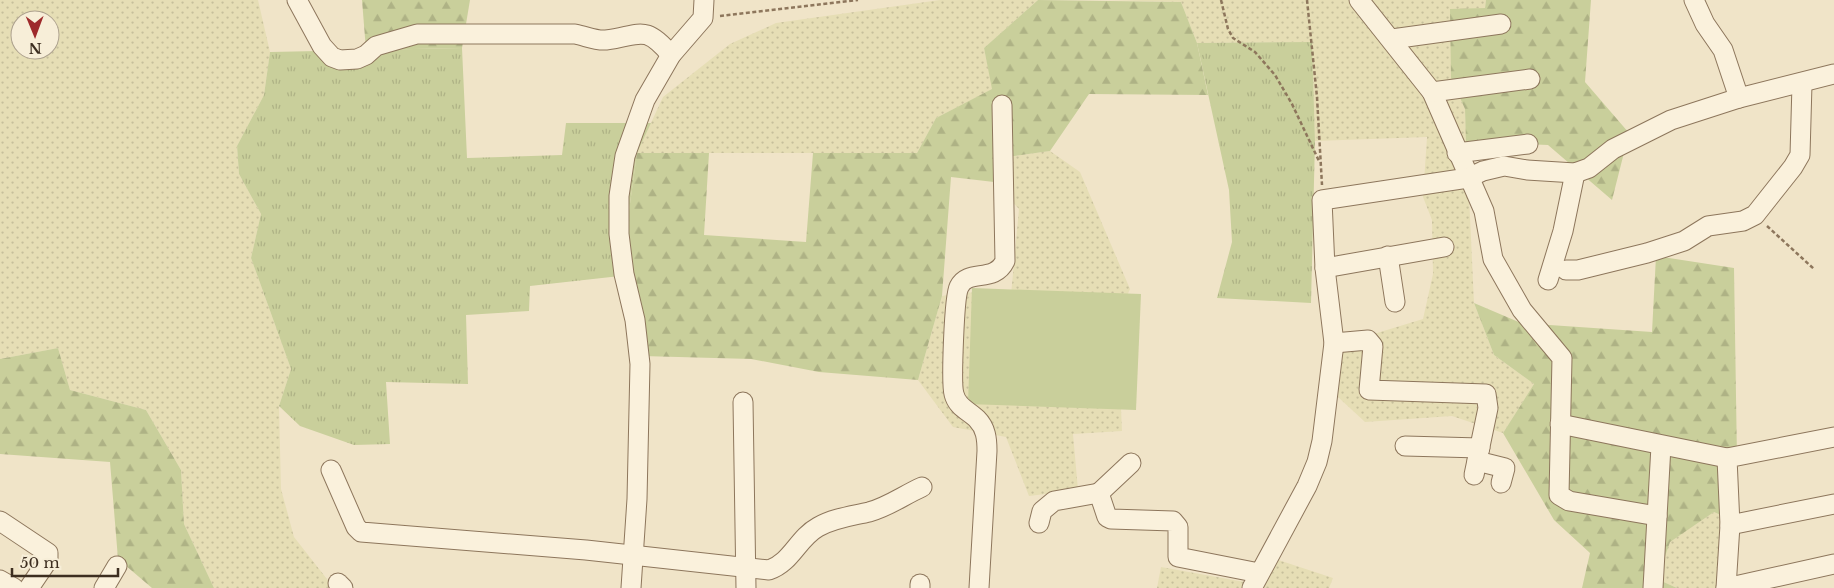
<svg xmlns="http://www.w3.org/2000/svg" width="1834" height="588" font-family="'Libre Baskerville',serif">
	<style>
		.farmland { fill: url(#farmland-dots); fill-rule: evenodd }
		.grass { fill: url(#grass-tufts) }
		.forest { fill: url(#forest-firs) }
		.garden { fill: #c9cf9b }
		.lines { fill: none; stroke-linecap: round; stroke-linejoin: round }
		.minor-casing { stroke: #8d765c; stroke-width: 21 }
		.path { stroke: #8d765c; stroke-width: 2.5; stroke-dasharray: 4 2.5; stroke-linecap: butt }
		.minor { stroke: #faf1dc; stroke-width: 19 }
	</style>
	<defs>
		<pattern id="farmland-dots" width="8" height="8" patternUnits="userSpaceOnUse" patternTransform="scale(1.25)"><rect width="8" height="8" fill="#e6deb5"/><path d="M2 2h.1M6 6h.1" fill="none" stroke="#c6bf9b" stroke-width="1.8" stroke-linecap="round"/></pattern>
		<pattern id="grass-tufts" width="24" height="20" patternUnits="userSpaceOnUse" patternTransform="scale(1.25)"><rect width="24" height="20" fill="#c9cf9b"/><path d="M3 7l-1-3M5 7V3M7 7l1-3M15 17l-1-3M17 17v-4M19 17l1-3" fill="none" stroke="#aeb285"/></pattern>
		<pattern id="forest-firs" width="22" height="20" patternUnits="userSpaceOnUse" patternTransform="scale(1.25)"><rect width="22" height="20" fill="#c9cf9b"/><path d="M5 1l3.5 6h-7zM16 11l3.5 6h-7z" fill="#aeb285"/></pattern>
	</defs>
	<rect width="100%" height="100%" fill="#f0e4c8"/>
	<g class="farmland">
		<path d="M0 0H258L270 52 264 95 237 146 239 174 261 214 251 258 291 369 279 406 281 489 294 537 334 588H214L184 524 181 470 146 410 70 390 58 348 0 359ZM20 20H50V50H20Z"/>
		<polygon points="940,0 1038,0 984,48 993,89 936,118 917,153 637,153 663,97 730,44 776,23"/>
		<polygon points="1106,0 1486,0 1485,8 1451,78 1465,109 1474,303 1494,355 1534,384 1503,433 1452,416 1365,422 1338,397 1331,347 1423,319 1433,274 1432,220 1423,197 1427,137 1315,141 1312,42 1197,43 1181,2"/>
		<polygon points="1050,151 1080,172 1130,289 1117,319 1122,431 1073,434 1078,490 1029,496 1006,437 953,427 918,380 942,296 963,292 1011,295 1019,209 994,182 1000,158"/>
		<polygon points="1714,512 1738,523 1736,588 1677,588 1657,579 1669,542"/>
		<polygon points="1263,555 1333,578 1329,588 1157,588 1161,567 1250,583"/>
	</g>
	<g class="grass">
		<polygon points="1312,42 1315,141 1311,303 1217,298 1232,242 1229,190 1197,43"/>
		<polygon points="462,48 467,158 562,155 566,123 651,123 637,153 620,276 530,286 529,311 466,315 468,384 386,382 390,444 354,445 300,426 279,406 291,369 251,258 261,214 239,174 237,146 264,95 270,52"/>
	</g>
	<g class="forest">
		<polygon points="362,0 470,0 462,48 366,50"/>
		<polygon points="1038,0 1181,2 1197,43 1208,95 1089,94 1050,151 1000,158 994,182 951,177 942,296 918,380 819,372 751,359 642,356 620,276 637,153 709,153 704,235 806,242 813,153 917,153 936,118 992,89 984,48"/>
		<polygon points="1486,0 1591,0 1585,82 1629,133 1612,200 1548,145 1466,142 1465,109 1451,78 1450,9 1485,8"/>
		<polygon points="1656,256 1734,268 1738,523 1714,512 1670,542 1657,579 1677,588 1582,588 1590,553 1554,520 1503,433 1534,384 1494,355 1474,303 1521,323 1652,332"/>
		<polygon points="58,348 70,390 146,410 181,470 184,524 214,588 152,588 118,559 110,462 0,454 0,359"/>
	</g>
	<polygon class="garden" points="972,288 1141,294 1136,410 968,404"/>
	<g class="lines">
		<defs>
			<g id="minor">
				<path d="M297 0 322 46 332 57 340 60 357 59 366 55 376 46 417 34H575C586 36 595 41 606 40 640 36 644 23 671 55"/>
				<polyline points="1359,0 1432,92 1484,211 1493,259 1522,310 1562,358 1559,495 1569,501 1657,516"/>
				<polyline points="1694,0 1705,24 1723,50 1739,98"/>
				<polyline points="1392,39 1501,24"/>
				<polyline points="1432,92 1530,79"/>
				<polyline points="1457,153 1528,144"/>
				<polyline points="1388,256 1395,302"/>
				<polyline points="1325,268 1444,247"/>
				<polyline points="1566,270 1578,270 1647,253 1684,241 1708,226 1743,221 1755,215 1793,167 1800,155 1802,84"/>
				<polyline points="1548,280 1563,231 1575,173"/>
				<polyline points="1334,343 1368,340 1373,346 1369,390 1486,394 1488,408 1474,475"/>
				<polyline points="743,402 746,588"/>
				<polyline points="1560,424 1727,458"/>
				<polyline points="1405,446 1480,448"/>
				<polyline points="1477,461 1505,468 1501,483"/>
				<polyline points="1131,463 1099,493 1107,517 1111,519 1173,521 1178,527 1178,557 1259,573"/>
				<path d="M331 470 356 527 361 532 586 550 769 570C791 563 798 538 818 527 834 518 852 516 869 512 888 507 904 495 922 487"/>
				<polyline points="0,521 48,553 48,560 29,588"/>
				<polyline points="1039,523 1042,511 1054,501 1099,493"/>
				<polyline points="1730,525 1834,504"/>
				<polyline points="0,580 14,588"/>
				<polyline points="338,583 343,588"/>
				<polyline points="104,588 117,566"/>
				<polyline points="631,588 637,499 640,364 635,320 624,274 619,234 619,196 625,156 645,100 671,55 703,18 704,0"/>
				<polyline points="920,588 920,584"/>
				<path d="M979 588 987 451C987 439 986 428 977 419 969 411 957 407 954 394 951 384 954 297 959 287 968 268 994 284 1005 261L1002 105"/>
				<polyline points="1252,588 1307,486 1317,462 1322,441 1334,343 1325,268 1322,200 1468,178 1483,171 1504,166 1527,170 1575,173 1589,168 1613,149 1671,120 1739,98 1834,74"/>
				<polyline points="1653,588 1661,446"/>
				<polyline points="1726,588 1730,525 1727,458 1834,437"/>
				<polyline points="1726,588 1834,564"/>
			</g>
		</defs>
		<use href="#minor" class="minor-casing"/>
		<g class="path">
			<polyline points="1221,0 1228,29 1233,38 1255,52 1275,75 1292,104 1319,161"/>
			<polyline points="1307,0 1317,97 1322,185"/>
			<polyline points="720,16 858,0"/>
			<polyline points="1767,226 1814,269"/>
		</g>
		<use href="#minor" class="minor"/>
	</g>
	<g transform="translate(35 35) rotate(179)"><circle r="24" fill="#f7eed8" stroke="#ada18e"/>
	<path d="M0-4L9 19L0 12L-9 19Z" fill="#9e2a2b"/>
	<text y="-8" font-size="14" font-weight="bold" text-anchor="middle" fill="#3d2e20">N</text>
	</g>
	<path d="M12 568v8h106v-8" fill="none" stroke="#3d2e20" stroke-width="2.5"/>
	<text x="20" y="568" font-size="15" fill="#3d2e20" stroke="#f7eed8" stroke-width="4" paint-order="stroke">50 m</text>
</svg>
